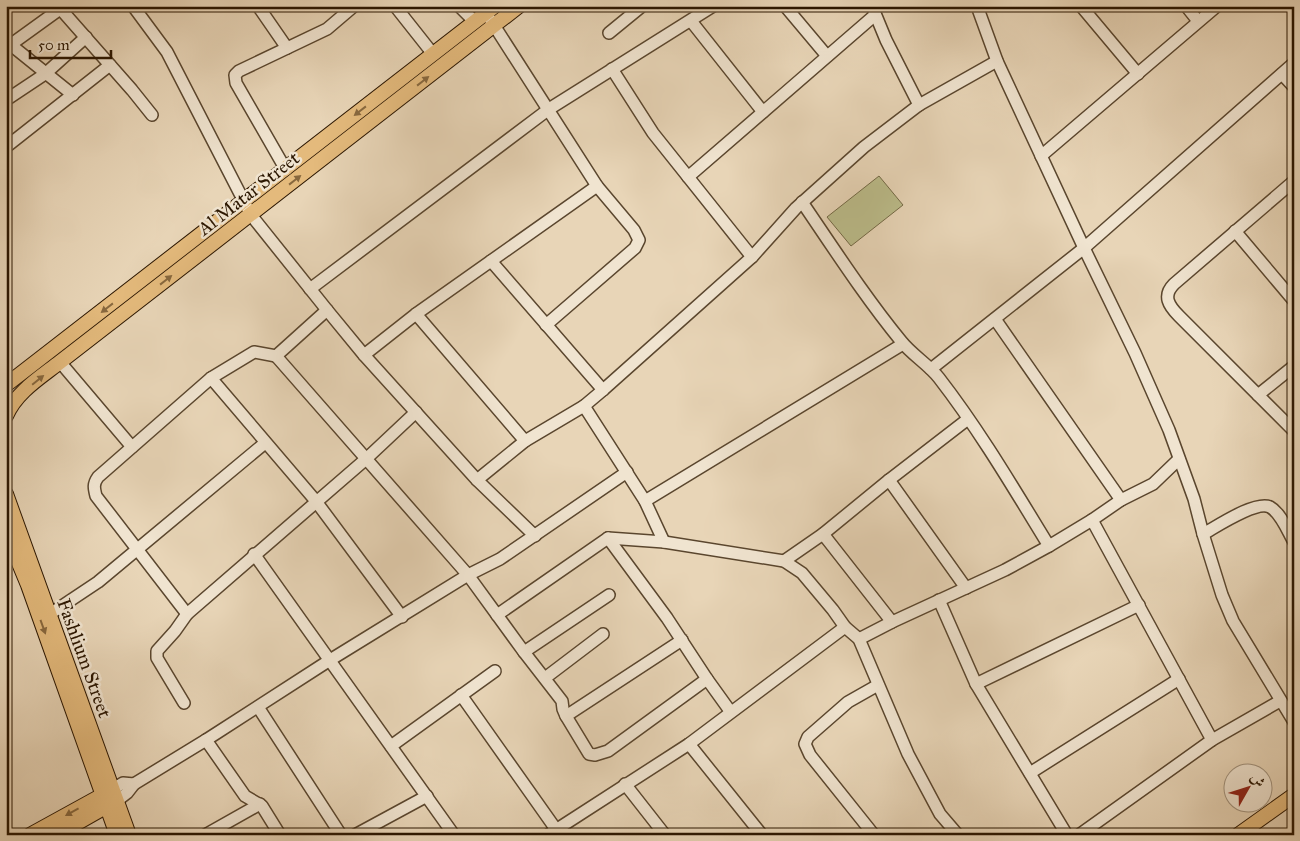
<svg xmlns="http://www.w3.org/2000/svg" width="1300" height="841" font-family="'IM FELL Great Primer',Amiri,serif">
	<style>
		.green { fill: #bbbc8a; stroke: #736945 }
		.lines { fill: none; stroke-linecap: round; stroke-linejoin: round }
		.minor-casing { stroke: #5a462e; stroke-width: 14 }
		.major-casing { stroke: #2b1600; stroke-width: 16 }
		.minor { stroke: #f0e4d0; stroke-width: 11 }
		.major { stroke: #e4ba7c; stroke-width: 14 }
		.oneway { fill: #88683e }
		.labels { text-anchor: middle; stroke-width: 5; stroke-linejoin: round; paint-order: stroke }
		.street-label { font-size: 19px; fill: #2b1600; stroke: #f0e4d0 }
	</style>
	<rect width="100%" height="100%" fill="#e8d5b7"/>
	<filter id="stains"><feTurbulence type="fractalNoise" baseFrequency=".004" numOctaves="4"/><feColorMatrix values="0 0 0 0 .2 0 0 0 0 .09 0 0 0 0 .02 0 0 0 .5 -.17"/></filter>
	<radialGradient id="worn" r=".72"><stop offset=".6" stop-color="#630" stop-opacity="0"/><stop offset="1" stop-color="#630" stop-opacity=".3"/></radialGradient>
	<polygon class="green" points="879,176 903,205 851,246 827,217"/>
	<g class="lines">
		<defs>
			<g id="minor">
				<polyline points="58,6 132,90 152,115"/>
				<polyline points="133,6 167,52 251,215 327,310 364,355 477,480 535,536"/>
				<polyline points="258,6 287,48"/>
				<polyline points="395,6 433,54"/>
				<polyline points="459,6 475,22"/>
				<polyline points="785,6 827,56"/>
				<polyline points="872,6 886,40 919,105"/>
				<polyline points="977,6 997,61 1084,248 1294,63"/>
				<polyline points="1081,6 1138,74"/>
				<polyline points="1186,6 1198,21"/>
				<polyline points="490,19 597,186 634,230 639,240 635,248 546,325"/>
				<polyline points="691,21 763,112"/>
				<polyline points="609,33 642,6"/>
				<polyline points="6,41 73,95"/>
				<polyline points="6,48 60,9"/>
				<polyline points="612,69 653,133 752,257"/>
				<polyline points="1282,74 1294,87"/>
				<polyline points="6,100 45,74 86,37"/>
				<polyline points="6,147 110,65"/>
				<polyline points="1041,156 1217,6"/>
				<polyline points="286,170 236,83 235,75 239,71 327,29 354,6"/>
				<polyline points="688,177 875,15"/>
				<path d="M1294 181 1174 284C1162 296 1169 306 1179 316L1294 431"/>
				<path d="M802 202C834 249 865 297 901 341 912 355 928 364 939 378 980 431 1014 489 1049 546"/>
				<polyline points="1235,231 1294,301"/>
				<polyline points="491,261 603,390"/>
				<polyline points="310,289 549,109 713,6"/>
				<polyline points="416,314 525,441"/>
				<polyline points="995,319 1121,500"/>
				<polyline points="364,355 416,314 597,186"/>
				<polyline points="276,356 468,575 524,652 562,701 563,709 566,716 589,754 595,755 608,751 707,679"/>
				<polyline points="60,362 132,447"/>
				<polyline points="931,369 1084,248 1135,353 1169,430 1194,499 1203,534 1222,595 1233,621 1294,722"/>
				<polyline points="211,378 315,500 402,617"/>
				<polyline points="1258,395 1294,366"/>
				<polyline points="584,406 645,501 664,542"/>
				<polyline points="477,480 525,441 584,406 603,390 752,257 796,208 864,147 919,105 997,61"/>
				<polyline points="889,480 966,588"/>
				<polyline points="645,501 903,344"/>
				<polyline points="1092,520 1212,740"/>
				<polyline points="823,534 892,622"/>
				<path d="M1203 534C1216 527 1256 500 1270 507 1281 513 1288 532 1294 542"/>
				<polyline points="608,538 667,618 707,679 730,711"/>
				<polyline points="254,554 454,835"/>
				<polyline points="784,561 823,534 889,480 968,419"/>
				<polyline points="939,600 976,684 1067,835"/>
				<polyline points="50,614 98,582 265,443"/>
				<path d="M187 614 96 496C94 488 93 484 98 477L211 378 254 352 276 356 327 310"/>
				<polyline points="497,615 608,538 664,542 784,561 802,573 833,610 845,627 859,639 908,754 940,814 958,835"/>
				<polyline points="859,639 892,622 1005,570 1049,546 1092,520 1121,500 1153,484 1179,459"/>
				<polyline points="524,652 609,595"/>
				<polyline points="545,678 603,634"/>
				<polyline points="976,684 1139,605"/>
				<polyline points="461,695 560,835"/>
				<polyline points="184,703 157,658 157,651 175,631 187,614 366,459 416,412"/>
				<polyline points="258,707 341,835"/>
				<polyline points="566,716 682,640"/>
				<polyline points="206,740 245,796 262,806 280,835"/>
				<polyline points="689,744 762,835"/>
				<polyline points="391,746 495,671"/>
				<polyline points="1030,773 1179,679"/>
				<polyline points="625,784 665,835"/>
				<polyline points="113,789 123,783 134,784"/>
				<polyline points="118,800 127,793 134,784 206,740 330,660 468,575 500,559 627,472"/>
				<polyline points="205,835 260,804"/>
				<polyline points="355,835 427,796"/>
				<polyline points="548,835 689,744 845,627"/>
				<polyline points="874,835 810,755 805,744 808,737 848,702 878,685"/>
				<polyline points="1079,835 1212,740 1280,701"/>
			</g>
			<g id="major">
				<polyline points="6,385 495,6"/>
				<path d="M6 416C16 392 41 377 60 362L519 6"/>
				<polyline points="6,494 129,835"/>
				<polyline points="6,532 28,585 117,835"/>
				<polyline points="30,835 110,791"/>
				<polyline points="56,835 116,801"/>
				<polyline points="1238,835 1294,795"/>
			</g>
		</defs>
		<use href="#minor" class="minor-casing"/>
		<use href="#major" class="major-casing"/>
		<use href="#minor" class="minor"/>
		<use href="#major" class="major"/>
	</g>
	<defs><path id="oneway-solid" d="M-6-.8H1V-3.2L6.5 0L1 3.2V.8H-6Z" transform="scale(1.25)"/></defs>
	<g class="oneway">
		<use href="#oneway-solid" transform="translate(423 81) rotate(-38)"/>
		<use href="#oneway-solid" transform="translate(360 111) rotate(142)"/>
		<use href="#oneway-solid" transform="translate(295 180) rotate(-38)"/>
		<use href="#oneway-solid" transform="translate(166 280) rotate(-38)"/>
		<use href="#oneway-solid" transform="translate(107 308) rotate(142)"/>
		<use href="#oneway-solid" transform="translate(38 380) rotate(-39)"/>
		<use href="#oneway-solid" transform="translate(43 627) rotate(70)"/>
		<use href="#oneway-solid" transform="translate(72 812) rotate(151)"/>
	</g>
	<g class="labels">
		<g class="street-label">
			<text transform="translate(248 193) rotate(-38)" y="7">Al Matar Street</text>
			<text transform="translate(85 658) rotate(70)" y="7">Fashlium Street</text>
		</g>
	</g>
	<rect width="1300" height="841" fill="none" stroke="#e8d5b7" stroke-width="25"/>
	<rect x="8" y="8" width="1285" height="826" fill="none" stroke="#2b1600" stroke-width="2.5"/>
	<rect x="12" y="12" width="1275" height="816" fill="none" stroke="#2b1600"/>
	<g transform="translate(1248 788) rotate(51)"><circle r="24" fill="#f0e4d0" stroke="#a1927d"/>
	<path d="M0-4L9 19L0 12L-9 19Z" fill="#8f2418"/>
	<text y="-8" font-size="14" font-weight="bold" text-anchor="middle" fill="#2b1600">ش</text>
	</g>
	<path d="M30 50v8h81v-8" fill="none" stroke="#2b1600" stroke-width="2.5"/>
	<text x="38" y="50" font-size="15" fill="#2b1600" stroke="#f0e4d0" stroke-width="4" paint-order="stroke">50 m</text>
	<rect width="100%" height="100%" filter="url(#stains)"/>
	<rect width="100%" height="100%" fill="url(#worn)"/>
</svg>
